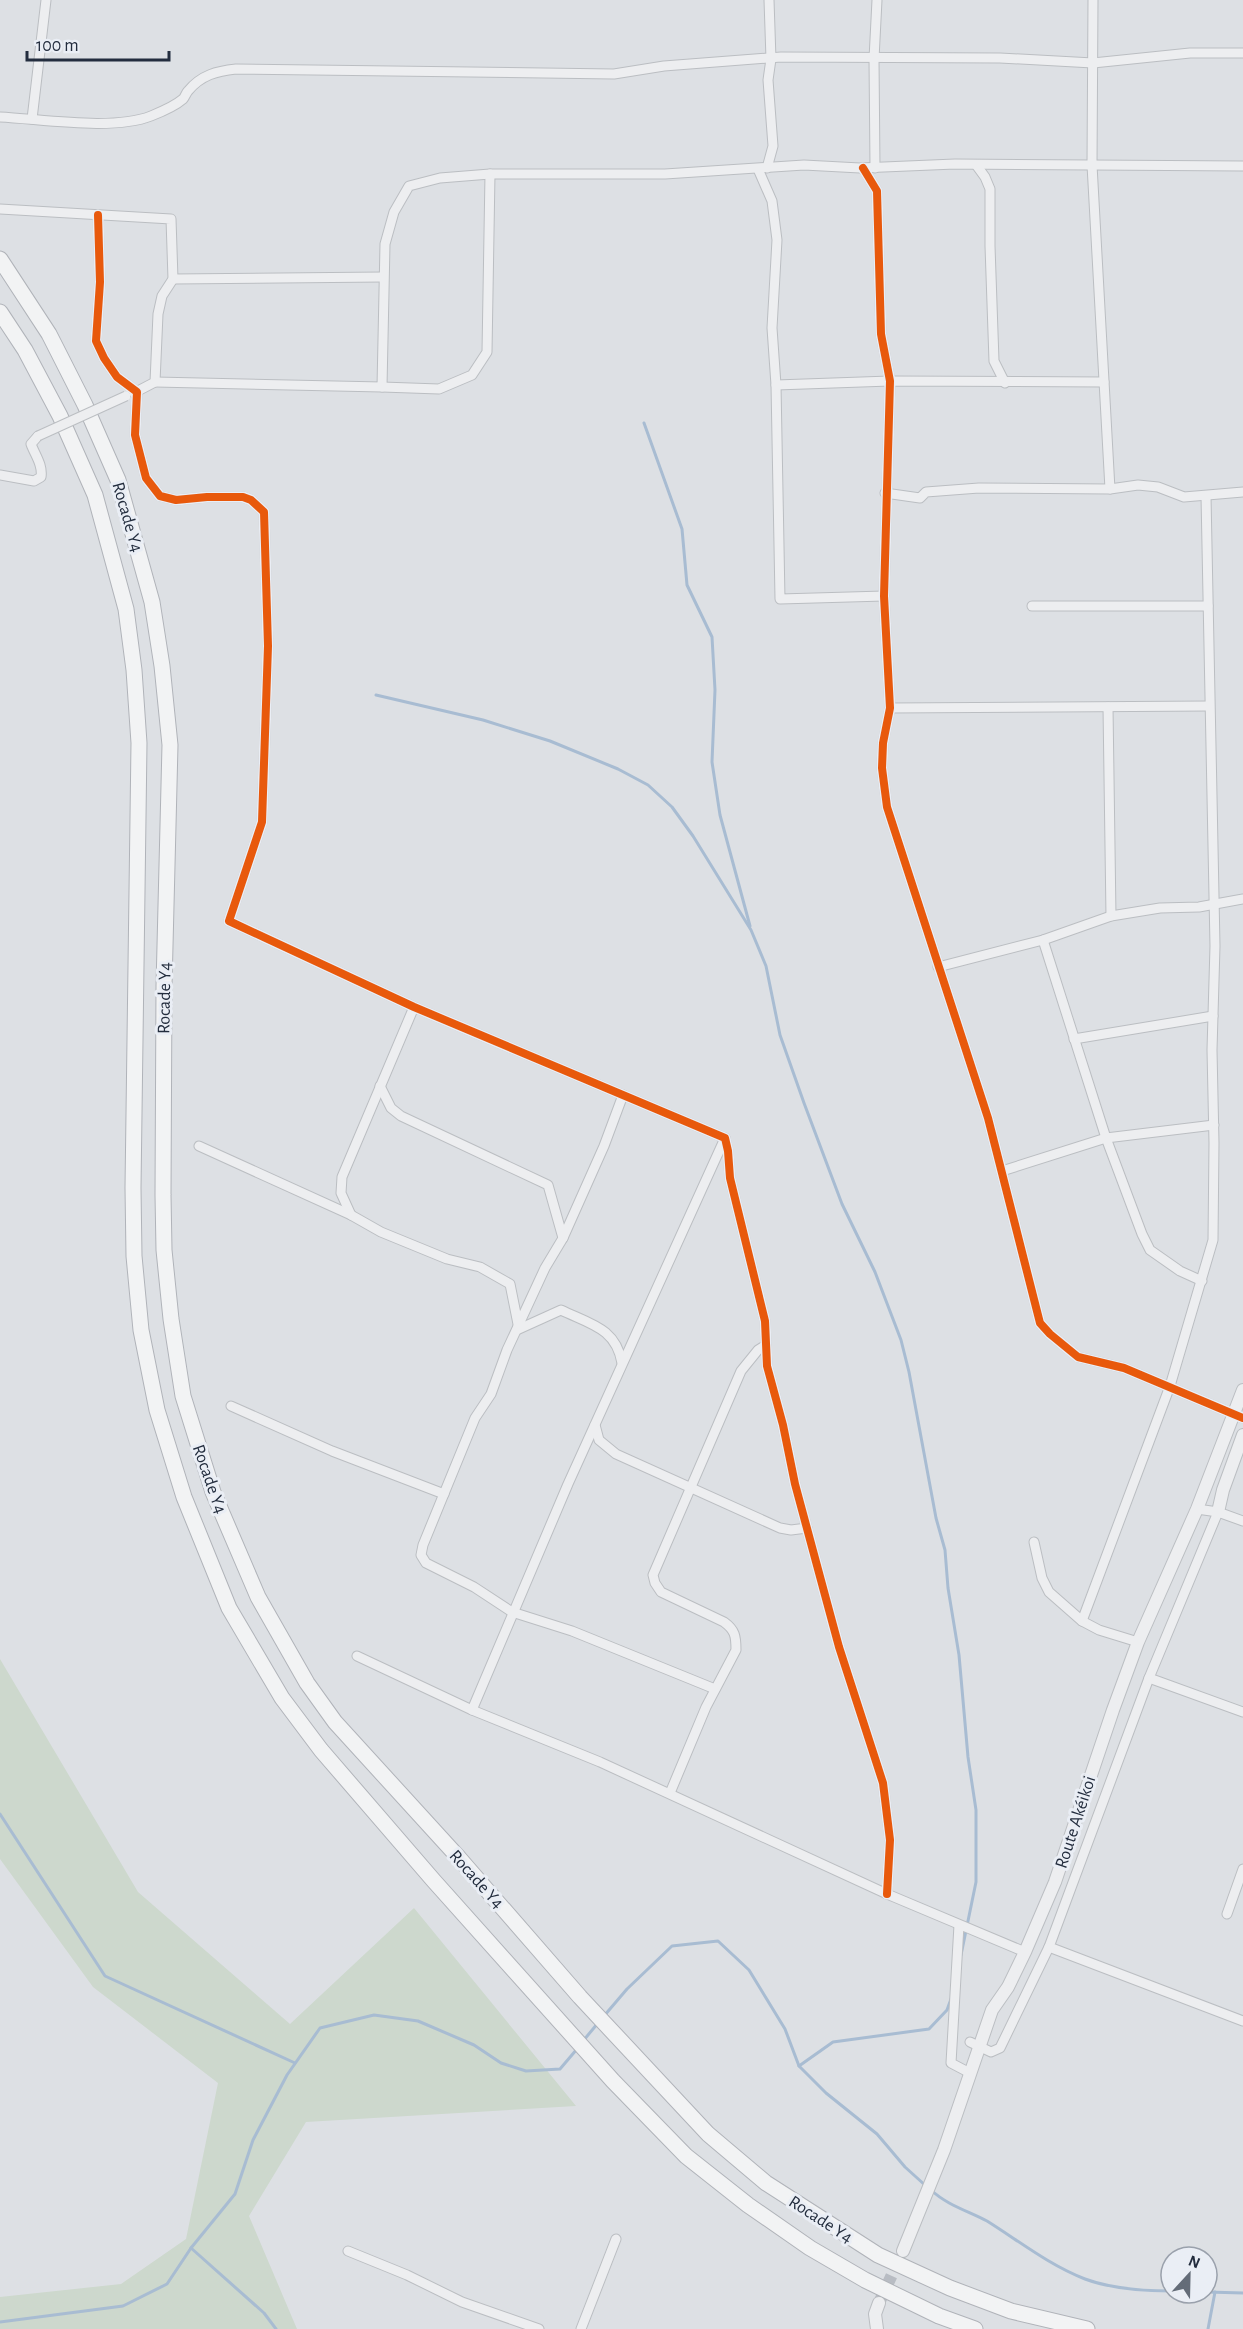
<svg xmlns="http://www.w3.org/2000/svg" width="1243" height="2329" font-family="'Alegreya Sans',sans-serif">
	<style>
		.green { fill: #cdd8cd }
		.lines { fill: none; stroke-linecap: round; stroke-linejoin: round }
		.stream { stroke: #a8bcd2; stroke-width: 3 }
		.tertiary-tunnel { stroke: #b8bcc3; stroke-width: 12; stroke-dasharray: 12 6; stroke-linecap: butt }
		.minor-casing { stroke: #bbbec2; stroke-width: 11 }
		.tertiary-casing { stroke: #bbbec2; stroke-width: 14 }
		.trunk-casing { stroke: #b0b3b9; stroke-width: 17 }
		.minor { stroke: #edeef0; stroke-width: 9 }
		.tertiary { stroke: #edeef0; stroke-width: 12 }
		.trunk { stroke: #f2f3f4; stroke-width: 15 }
		.minor-bridge-casing { stroke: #bbbec2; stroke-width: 11; stroke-linecap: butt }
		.minor-bridge { stroke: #edeef0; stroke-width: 9 }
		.cycleway-casing { stroke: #eaeef5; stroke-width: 11 }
		.cycleway { stroke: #e8590c; stroke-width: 8 }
		.labels { text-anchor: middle; stroke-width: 6; stroke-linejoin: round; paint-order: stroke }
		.street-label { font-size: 18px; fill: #232d3e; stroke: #eaeef5 }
	</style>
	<rect width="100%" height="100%" fill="#dde0e4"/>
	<polygon class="green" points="0,1659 138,1892 290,2024 414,1908 576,2106 306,2122 249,2216 297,2329 0,2329 0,2297 121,2284 186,2239 218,2083 93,1987 0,1859"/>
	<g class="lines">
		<g class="stream">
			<polyline points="644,423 682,529 687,585 712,637 715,690 712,762 720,815 750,926"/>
			<polyline points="376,695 483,720 550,741 618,769 648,785 672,807 693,836 751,930 766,966 780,1035 804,1103 842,1204 875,1272 901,1340 909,1372 936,1518 945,1550 948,1588 959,1655 968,1757 976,1810 976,1882 961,1955"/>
			<polyline points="0,1814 105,1976 295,2063"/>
			<polyline points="604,2016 627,1989 672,1946 718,1941 749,1970 785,2029 799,2066 826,2093 877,2134 905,2167 926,2186"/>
			<polyline points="583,2041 598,2023"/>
			<polyline points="799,2066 833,2042 929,2029 947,2010 951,1999"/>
			<path d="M931 2190C947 2205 968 2211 987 2221 1019 2241 1049 2265 1085 2279 1112 2289 1143 2291 1171 2291"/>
			<polyline points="191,2248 264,2313 276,2329"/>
			<polyline points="1207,2292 1243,2293"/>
			<polyline points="0,2322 123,2306 167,2284 191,2248 235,2194 253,2140 287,2075 320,2028 374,2015 418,2021 474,2045 501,2063 526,2071 560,2069 577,2049"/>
			<polyline points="1208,2329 1215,2292"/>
		</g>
		<polyline class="tertiary-tunnel" points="879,2303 900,2257"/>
		<defs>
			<g id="minor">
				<polyline points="1093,0 1092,165 1110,489"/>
				<path d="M0 117C42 119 113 131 151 116 161 112 175 106 183 99 185 97 186 93 188 91 201 75 217 71 236 69L614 74 664 66 781 57 1000 58 1093 63 1190 53H1243"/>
				<polyline points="32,119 46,0"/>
				<polyline points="977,166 985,177 990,189 990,246 994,361 1005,383"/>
				<polyline points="767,168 773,146 768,80 771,59 769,0"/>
				<polyline points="863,168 877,191 881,334 890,381 884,596 890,708 883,743 882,768 887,807 988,1118 1040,1323 1050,1334 1078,1357 1124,1368 1243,1418"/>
				<polyline points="875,168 874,59 877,0"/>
				<polyline points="758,169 772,201 777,240 772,328 776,385 780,599 884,596"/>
				<polyline points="0,209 171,219 173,279 162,296 158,314 155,382 134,393"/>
				<polyline points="98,215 100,282 96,341 104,358 117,377 137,392 135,435 146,478 160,496 176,500 207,497 243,497 251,500 264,512 268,646 262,822 229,921 414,1007 725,1138 728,1151 730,1178 765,1321 767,1366 783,1425 795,1484 839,1647 883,1783 890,1840 887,1894"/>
				<polyline points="173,279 383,277"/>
				<polyline points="155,382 382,387 385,244 394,212 409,186 440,178 490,174 665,174 804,165 860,168 955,164 1243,166"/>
				<polyline points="776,385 890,381 1104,382"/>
				<polyline points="382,387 439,389 472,375 487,352 490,174"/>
				<path d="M0 475 34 481 41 477C43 465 35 455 31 444L38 436"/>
				<polyline points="885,493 920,498 926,492 979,488 1110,489 1138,485 1158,487 1184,497 1243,492"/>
				<polyline points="1032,606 1208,606"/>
				<polyline points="1108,707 1111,916"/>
				<polyline points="890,708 1209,706"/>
				<polyline points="1043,940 1106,1138 1142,1234 1150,1250 1180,1271 1202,1281"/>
				<polyline points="938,967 1043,940 1111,916 1160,908 1199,907 1243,899"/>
				<polyline points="1074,1039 1213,1016"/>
				<polyline points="380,1086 391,1108 401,1116 548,1185 563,1238"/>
				<polyline points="623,1095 604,1146 563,1238 545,1268 507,1350 491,1394 475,1418 423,1545 421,1555 426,1563 474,1587 512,1612 572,1631 715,1689"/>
				<path d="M199 1146 351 1215 381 1232 447 1259 480 1267 510 1284 519 1329 561 1310C590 1324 616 1328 622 1363"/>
				<polyline points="1002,1171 1106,1138 1214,1125"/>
				<polyline points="351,1215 341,1193 342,1177 414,1007"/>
				<polyline points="231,1406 332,1451 444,1494"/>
				<polyline points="595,1425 599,1440 616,1454 780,1528 791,1530 807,1528"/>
				<polyline points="1197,1509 1218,1512 1243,1521"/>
				<polyline points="1218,1512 1149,1678 1049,1947 1243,2021"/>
				<polyline points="1034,1542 1042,1578 1049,1592 1082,1621 1099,1630 1138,1642"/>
				<polyline points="1082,1621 1170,1386 1213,1240 1214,1143 1212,1050 1215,946 1206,496"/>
				<polyline points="357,1656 472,1710 600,1762 887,1894 1025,1952"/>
				<polyline points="1149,1678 1243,1712"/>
				<polyline points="472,1710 568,1484 725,1138"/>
				<path d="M670 1793 706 1707 736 1650C736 1636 735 1630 724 1622L661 1592 655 1583 653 1575 741 1371 758 1350 766 1345"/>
				<polyline points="1227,1914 1243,1869"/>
				<polyline points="959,1925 951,2063 970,2073"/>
				<polyline points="970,2042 991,2052 1000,2048 1049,1947"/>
				<polyline points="348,2251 407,2275 462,2302 539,2329"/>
				<polyline points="581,2329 616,2239"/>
			</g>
			<g id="tertiary">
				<polyline points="1218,1512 1223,1490 1243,1435"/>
				<polyline points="903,2251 944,2150 992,2010 1008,1987 1025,1952 1055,1882 1113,1710 1138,1642 1197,1509 1243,1390"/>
				<polyline points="877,2329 875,2314 879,2303"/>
			</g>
			<g id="trunk">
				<polyline points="0,259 49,334 85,405 118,480 152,602 162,666 170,745 164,986 163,1195 164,1250 171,1319 183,1396 213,1492 258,1597 307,1683 335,1722 459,1858 580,1997 708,2134 766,2183 878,2255 950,2288 1011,2311 1087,2329"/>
				<polyline points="0,312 25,350 60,416 95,495 126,609 134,670 139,743 133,1188 134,1256 141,1330 157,1410 184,1497 229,1608 282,1698 321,1750 434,1881 613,2081 686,2156 748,2205 810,2248 865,2280 939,2316 975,2329"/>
			</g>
		</defs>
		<use href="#minor" class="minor-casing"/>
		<use href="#tertiary" class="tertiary-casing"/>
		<use href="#trunk" class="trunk-casing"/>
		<use href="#minor" class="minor"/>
		<use href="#tertiary" class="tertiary"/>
		<use href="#trunk" class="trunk"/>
		<defs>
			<polyline id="minor-bridge" points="38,436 126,396"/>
		</defs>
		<use href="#minor-bridge" class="minor-bridge-casing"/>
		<use href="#minor-bridge" class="minor-bridge"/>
		<defs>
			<g id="cycleway">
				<polyline points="863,168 877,191 881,334 890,381 884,596 890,708 883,743 882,768 887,807 988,1118 1040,1323 1050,1334 1078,1357 1124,1368 1243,1418"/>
				<polyline points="98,215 100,282 96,341 104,358 117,377 137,392 135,435 146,478 160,496 176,500 207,497 243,497 251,500 264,512 268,646 262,822 229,921 414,1007 725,1138 728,1151 730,1178 765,1321 767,1366 783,1425 795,1484 839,1647 883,1783 890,1840 887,1894"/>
			</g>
		</defs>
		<use href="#cycleway" class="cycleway-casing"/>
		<use href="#cycleway" class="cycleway"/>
	</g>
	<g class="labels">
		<g class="street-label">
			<text transform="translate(128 517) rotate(74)" y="6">Rocade Y4</text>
			<text transform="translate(164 998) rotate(-89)" y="6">Rocade Y4</text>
			<text transform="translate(210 1479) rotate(71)" y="6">Rocade Y4</text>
			<text transform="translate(1075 1822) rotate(-72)" y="6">Route Akéikoi</text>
			<text transform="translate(477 1879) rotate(48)" y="6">Rocade Y4</text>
			<text transform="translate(821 2219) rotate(33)" y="6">Rocade Y4</text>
		</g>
	</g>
	<g transform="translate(1189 2275) rotate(22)"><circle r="28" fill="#eaeef5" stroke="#9aa1ac" stroke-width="1.5"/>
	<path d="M0-4.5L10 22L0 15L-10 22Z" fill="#646c78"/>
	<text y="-9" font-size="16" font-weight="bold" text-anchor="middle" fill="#232d3e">N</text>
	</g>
	<path d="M27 51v9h142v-9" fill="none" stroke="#232d3e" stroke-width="3"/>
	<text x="36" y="51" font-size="18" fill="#232d3e" stroke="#eaeef5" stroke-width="4.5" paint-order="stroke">100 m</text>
</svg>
